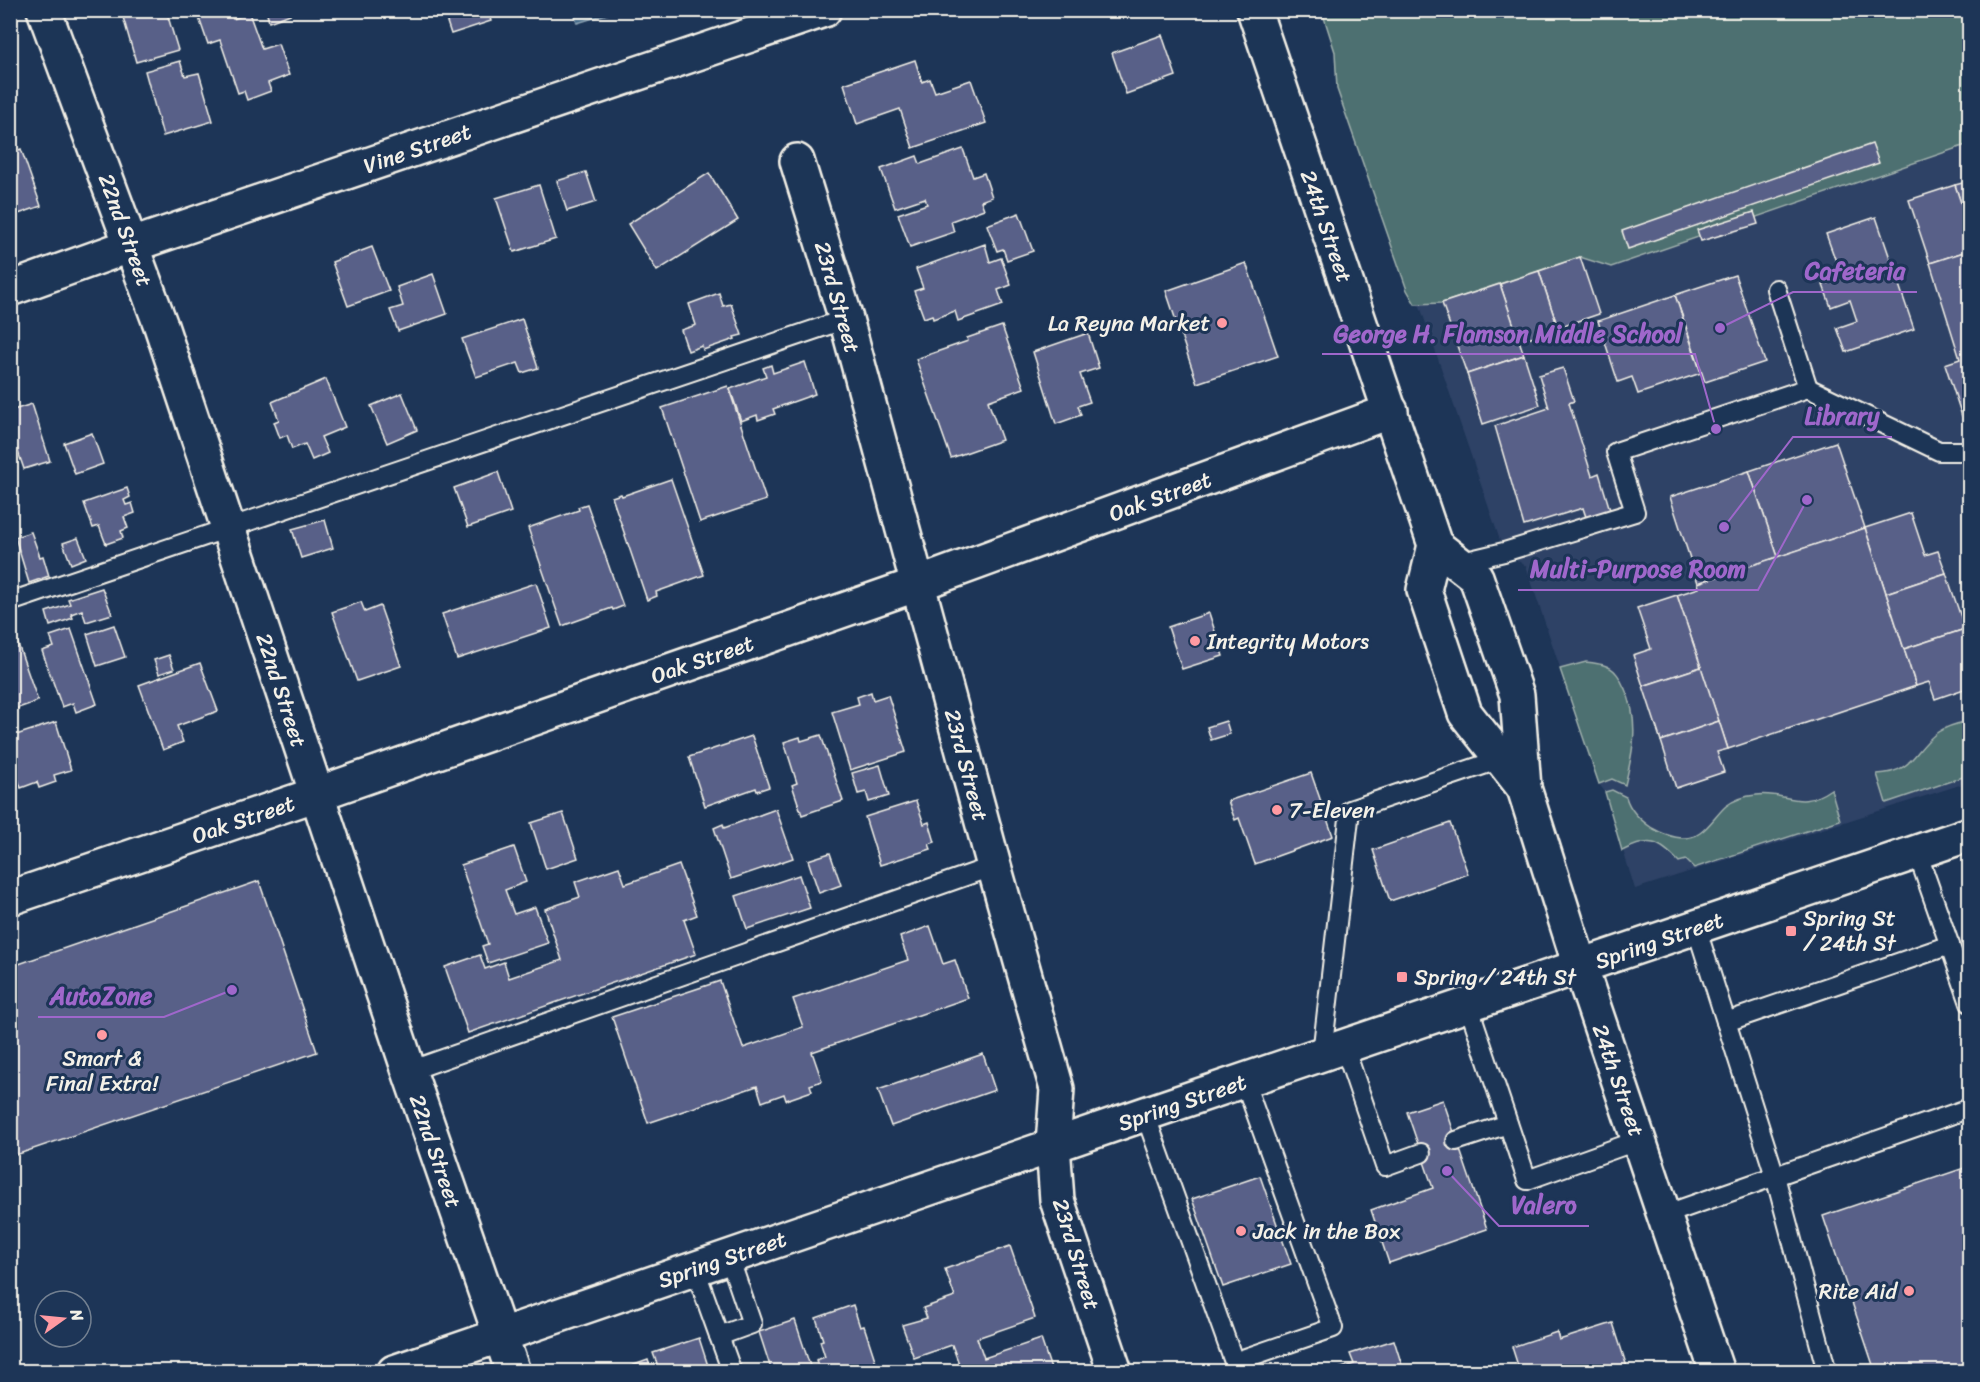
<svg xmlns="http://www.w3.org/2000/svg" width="1980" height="1382" font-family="Sriracha,sans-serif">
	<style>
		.built { fill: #2f4266 }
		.green { fill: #4d7071; stroke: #a0b0ac; stroke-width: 1.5 }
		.water { fill: #456c8d; stroke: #8ba1b1; stroke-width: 1.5 }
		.building { fill: #596188; stroke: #f4f1e8; stroke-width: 1.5 }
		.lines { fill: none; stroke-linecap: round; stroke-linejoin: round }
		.service-casing { stroke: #f4f1e8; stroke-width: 22 }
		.minor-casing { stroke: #f4f1e8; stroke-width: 38 }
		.tertiary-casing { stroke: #f4f1e8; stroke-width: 38 }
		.secondary-casing { stroke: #f4f1e8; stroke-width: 38 }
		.service { stroke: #1d3557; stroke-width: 18 }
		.minor { stroke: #1d3557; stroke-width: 33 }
		.tertiary { stroke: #1d3557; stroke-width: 33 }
		.secondary { stroke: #1d3557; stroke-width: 33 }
		.poi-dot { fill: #ff9aa2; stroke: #1d3557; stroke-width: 2 }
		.labels { text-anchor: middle; stroke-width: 6; stroke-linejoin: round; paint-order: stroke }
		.street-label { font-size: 22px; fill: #f4f1e8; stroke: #1d3557 }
		.poi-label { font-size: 22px; fill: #f4f1e8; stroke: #1d3557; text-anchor: start }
		.leader { fill: none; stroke: #9f67cb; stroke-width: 2 }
		.callout-dot { fill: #9f67cb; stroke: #1d3557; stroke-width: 2 }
		.callout-label { font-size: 24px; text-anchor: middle; font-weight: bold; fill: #9f67cb; stroke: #1d3557; stroke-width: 6; stroke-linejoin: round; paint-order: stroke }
	</style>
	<rect width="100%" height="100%" fill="#1d3557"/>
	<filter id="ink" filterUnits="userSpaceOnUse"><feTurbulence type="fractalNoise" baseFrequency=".0167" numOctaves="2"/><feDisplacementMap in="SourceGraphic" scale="12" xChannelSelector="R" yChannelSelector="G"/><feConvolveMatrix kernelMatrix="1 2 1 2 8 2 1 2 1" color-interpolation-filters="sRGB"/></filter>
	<g filter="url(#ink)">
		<polygon class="built" points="1322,11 1969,11 1969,782 1635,889 1605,792 1599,784 1526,566 1504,552 1420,306 1415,304 1407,290 1337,89 1335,52"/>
		<g class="green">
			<polygon points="1322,11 1969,11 1969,144 1611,267 1580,257 1442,303 1415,304 1407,290 1337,89 1335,52"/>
			<path d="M1586 662C1595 663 1609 664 1616 673 1620 677 1622 684 1625 689 1640 721 1633 752 1625 785L1612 779 1599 784 1560 669Z"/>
			<path d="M1969 721V775L1886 803 1877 774C1914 773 1913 750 1938 732 1947 726 1959 723 1969 721Z"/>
			<path d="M1831 789 1840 820 1694 868 1686 860 1679 862C1658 840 1650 837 1622 851L1605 792 1612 790 1626 797C1630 811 1640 820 1652 828 1666 836 1686 843 1700 833 1710 826 1717 814 1726 806 1734 800 1746 796 1756 795 1788 791 1798 812 1831 789Z"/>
		</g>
		<polygon class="water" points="573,10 617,10 617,11 577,23"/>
		<g class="building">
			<polygon points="121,10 166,10 178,50 136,62"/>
			<polygon points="200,10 230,10 233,19 249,13 262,49 278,44 289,75 268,83 271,91 247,100 244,91 238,93 220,40 208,44 199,18 202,17"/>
			<polygon points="266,10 301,10 269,22"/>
			<polygon points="443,10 488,10 491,21 451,34"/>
			<polygon points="1102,10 1119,10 1103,16"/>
			<polygon points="1162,35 1176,76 1126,94 1112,53"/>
			<polygon points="915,60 922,82 930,79 935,92 971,80 986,123 913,148 900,109 857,124 844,84"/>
			<polygon points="180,61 185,76 199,73 213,121 163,136 145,71"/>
			<polygon points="1872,144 1879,163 1628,249 1622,231"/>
			<polygon points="21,149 41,206 10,217 10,153"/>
			<polygon points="963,149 973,177 984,173 992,197 981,201 984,209 951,221 954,232 910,247 898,214 927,204 925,198 895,208 881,169 917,156 920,164"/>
			<polygon points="586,172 596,202 567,211 557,181"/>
			<polygon points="709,173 738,220 657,271 628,224"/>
			<polygon points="1970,181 1970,230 1955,185"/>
			<polygon points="539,185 556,239 514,252 496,198"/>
			<polygon points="1955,185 1970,230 1970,250 1930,263 1909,200"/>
			<polygon points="1754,212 1758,224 1701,241 1697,230"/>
			<polygon points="1019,213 1033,251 1007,260 1003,249 997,251 987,225"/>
			<polygon points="1876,217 1914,329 1846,352 1837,328 1857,321 1850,300 1831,307 1823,285 1842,278 1826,234"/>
			<polygon points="985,244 990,262 1001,258 1011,285 998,290 1003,305 958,321 955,311 933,319 932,315 924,318 914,291 923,288 916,269"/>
			<polygon points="372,247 389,291 348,306 332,262"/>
			<polygon points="1970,250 1970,414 1962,416 1945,364 1960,359 1930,263"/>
			<polygon points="1580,257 1599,314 1558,328 1539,271"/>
			<polygon points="1246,263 1278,356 1197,383 1166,291"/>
			<polygon points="1539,271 1558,328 1519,341 1500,284"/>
			<polygon points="433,274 447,314 398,331 390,310 403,306 397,287"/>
			<polygon points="1735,275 1765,362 1705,382 1675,295"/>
			<polygon points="1500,284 1524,355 1467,374 1442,303"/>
			<polygon points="719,293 723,306 731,304 742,335 734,337 735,339 703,350 702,346 688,351 681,330 696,325 689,304"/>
			<polygon points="1675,295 1701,373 1638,394 1632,377 1618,382 1598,321"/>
			<polygon points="522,319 538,368 522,373 518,363 476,377 462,339"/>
			<polygon points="1002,326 1024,388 988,401 1002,440 951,458 916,359 968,341 967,338"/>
			<polygon points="1088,333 1099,368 1080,374 1090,402 1078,406 1081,415 1056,424 1033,352"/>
			<polygon points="1524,355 1540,405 1483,424 1467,374"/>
			<polygon points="805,362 815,394 773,409 775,414 758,420 757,415 741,421 730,389 766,376 763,368 771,365 773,373"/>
			<polygon points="1563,368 1574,401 1569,403 1592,476 1599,473 1610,510 1586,517 1583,508 1524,526 1495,426 1549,408 1539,375"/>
			<polygon points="326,379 345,427 321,437 328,453 312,460 305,444 292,449 287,435 280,438 274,422 279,420 272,402"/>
			<polygon points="728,386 766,500 700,522 662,408"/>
			<polygon points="402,393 417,430 387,443 371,406"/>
			<polygon points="32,404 50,461 24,469 15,443 10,444 10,411"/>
			<polygon points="92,433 103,464 75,474 64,443"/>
			<polygon points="1836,442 1865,528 1778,557 1749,471"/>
			<polygon points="1749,471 1778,557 1698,583 1670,497"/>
			<polygon points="498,472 511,512 468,527 454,488"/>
			<polygon points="671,479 704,575 656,592 657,596 647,600 612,497 621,494 622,496"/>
			<polygon points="127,488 130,497 124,500 126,505 132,503 135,513 124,517 128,528 121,531 123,538 106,544 99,526 93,528 84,503"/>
			<polygon points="587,504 623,606 613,610 612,608 562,626 528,528 579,510 578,507"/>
			<polygon points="1911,513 1925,555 1938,551 1946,573 1886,593 1865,528"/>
			<polygon points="325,520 333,548 301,558 292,529"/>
			<polygon points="1865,528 1916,686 1728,749 1677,595 1699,588 1698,583"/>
			<polygon points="31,532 40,557 43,556 49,576 29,583 15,537"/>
			<polygon points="78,538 86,558 71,564 63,543"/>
			<polygon points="1946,573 1965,629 1904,649 1886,593"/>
			<polygon points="536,583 551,628 457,659 442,614"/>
			<polygon points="102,588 112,614 86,622 82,610 71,614 73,618 50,626 46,612 70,604 68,599"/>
			<polygon points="1677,595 1701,667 1643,686 1633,655 1651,649 1637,608"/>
			<polygon points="361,602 365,612 380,606 401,666 357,681 332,612"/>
			<polygon points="1209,613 1223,656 1182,669 1168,627"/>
			<polygon points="114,625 125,657 97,666 87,634"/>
			<polygon points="12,627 38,701 10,711 10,628"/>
			<polygon points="71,629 97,704 76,712 73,703 62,707 42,651 54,647 50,636"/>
			<polygon points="1965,629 1970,645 1970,687 1935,699 1929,682 1916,686 1904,649"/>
			<polygon points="169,655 174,669 159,674 154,660"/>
			<polygon points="200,663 218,711 177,726 183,742 163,750 139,685"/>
			<polygon points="1701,667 1719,721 1661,741 1643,686"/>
			<polygon points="871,692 873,700 888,695 906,752 850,770 832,712 859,704 857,697"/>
			<polygon points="1226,721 1230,734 1211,740 1207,727"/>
			<polygon points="1719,721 1728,749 1717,752 1724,772 1676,788 1661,741"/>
			<polygon points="56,722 71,770 54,775 56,782 39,788 37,782 21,788 10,756 10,737"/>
			<polygon points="821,735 843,801 802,815 792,785 797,783 784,742 800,737 801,741"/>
			<polygon points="752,736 769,787 757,791 756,788 705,806 689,757"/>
			<polygon points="880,765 889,796 869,802 866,792 858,794 852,773"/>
			<polygon points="1311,773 1333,836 1255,864 1239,818 1235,820 1228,801"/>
			<polygon points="916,801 924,824 929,822 935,842 929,844 931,849 880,865 865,817"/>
			<polygon points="776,809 793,858 731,879 714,828 723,824 724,828"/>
			<polygon points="563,813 578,858 546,869 531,823"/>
			<polygon points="1450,823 1468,874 1390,901 1373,850"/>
			<polygon points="514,847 526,882 505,890 514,914 535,907 548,943 488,963 482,946 488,944 461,865"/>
			<polygon points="830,853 841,885 819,893 808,860"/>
			<polygon points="679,865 697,915 684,920 696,954 468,1033 445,967 480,955 485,969 504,962 509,978 562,960 545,909 580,897 575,882 619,867 625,884"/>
			<polygon points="799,875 810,908 747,929 736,896"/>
			<polygon points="259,881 317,1052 10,1157 10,967"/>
			<polygon points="930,926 943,964 955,960 968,998 812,1052 822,1081 810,1085 812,1091 786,1100 784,1094 762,1102 757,1086 648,1123 612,1017 720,981 743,1048 803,1027 793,999 908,960 900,937"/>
			<polygon points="983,1054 995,1090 891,1126 878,1090"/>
			<polygon points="1443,1100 1487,1229 1389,1263 1371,1210 1433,1188 1407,1112"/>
			<polygon points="1970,1166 1970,1372 1855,1372 1873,1365 1823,1216"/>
			<polygon points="1260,1176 1291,1264 1223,1287 1192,1199"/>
			<polygon points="1010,1246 1035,1318 977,1338 984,1358 1041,1339 1051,1369 1045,1372 962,1372 952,1345 914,1358 902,1325 927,1318 923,1308 955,1297 945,1269"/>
			<polygon points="853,1305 860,1327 864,1326 879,1372 820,1372 816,1360 825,1357 820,1341 823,1340 816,1318"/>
			<polygon points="795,1320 812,1372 772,1372 759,1332"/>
			<polygon points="1613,1323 1627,1367 1615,1372 1520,1372 1512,1347 1557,1332 1559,1340"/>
			<polygon points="699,1338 710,1372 660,1372 653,1353"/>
			<polygon points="1394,1340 1404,1372 1329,1372 1354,1364 1350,1354"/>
			<polygon points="648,1360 652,1372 615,1372"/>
		</g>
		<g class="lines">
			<defs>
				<g id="service">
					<polyline points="1808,388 1939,451 1970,451"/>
					<polyline points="1458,563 1504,552 1635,512 1616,452 1808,388 1776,289"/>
					<polyline points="10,602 846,319"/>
					<polyline points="1917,852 1970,1003"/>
					<polyline points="1696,927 1775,1176 1827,1372"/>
					<polyline points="1468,1004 1527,1180 1639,1140"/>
					<polyline points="1726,1022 1950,945"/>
					<polyline points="1344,1046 1385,1166 1421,1153"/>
					<polyline points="1322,1054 1350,810 1501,759"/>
					<polyline points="409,1071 994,866"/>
					<polyline points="1145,1114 1234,1362 1333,1328 1244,1080"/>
					<polyline points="1456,1141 1508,1124"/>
					<polyline points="1664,1215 1970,1108"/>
					<polyline points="695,1269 732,1372"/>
					<polyline points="719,1336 752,1324 729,1257"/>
				</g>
				<g id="minor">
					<polyline points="44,10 161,326 409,1071 513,1372"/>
					<polyline points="797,161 846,319 994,866 1057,1089 1053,1145 1057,1200 1115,1372"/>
					<polyline points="10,898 317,794 918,584 1391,411"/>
				</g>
				<polyline id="tertiary" points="10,289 132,245 824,10"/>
				<g id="secondary">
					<polyline points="1254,10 1435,545 1424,590 1465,713 1524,788"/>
					<polyline points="1435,545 1476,577 1517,695 1524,788 1580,966 1717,1372"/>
					<polyline points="394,1372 1145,1114 1970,834"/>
				</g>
			</defs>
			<use href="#service" class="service-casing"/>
			<use href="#minor" class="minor-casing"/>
			<use href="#tertiary" class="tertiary-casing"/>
			<use href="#secondary" class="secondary-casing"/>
			<use href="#service" class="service"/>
			<use href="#minor" class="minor"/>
			<use href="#tertiary" class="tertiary"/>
			<use href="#secondary" class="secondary"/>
		</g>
	</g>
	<g class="poi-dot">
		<circle cx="1222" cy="323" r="6"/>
		<circle cx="1195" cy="641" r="6"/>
		<circle cx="1277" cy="810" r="6"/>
		<rect x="1785" y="925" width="12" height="12" rx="3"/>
		<rect x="1396" y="971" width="12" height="12" rx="3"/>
		<circle cx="102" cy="1035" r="6"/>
		<circle cx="1241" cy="1231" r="6"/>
		<circle cx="1909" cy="1291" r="6"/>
	</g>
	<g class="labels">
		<g class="street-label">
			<text transform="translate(417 148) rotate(-19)" y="8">Vine Street</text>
			<text transform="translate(1327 226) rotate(71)" y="8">24th Street</text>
			<text transform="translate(126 230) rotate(70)" y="8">22nd Street</text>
			<text transform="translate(838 297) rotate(74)" y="8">23rd Street</text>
			<text transform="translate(1160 496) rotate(-20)" y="8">Oak Street</text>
			<text transform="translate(702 659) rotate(-19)" y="8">Oak Street</text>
			<text transform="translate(282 690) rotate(72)" y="8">22nd Street</text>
			<text transform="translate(967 765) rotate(75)" y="8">23rd Street</text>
			<text transform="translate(243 819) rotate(-19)" y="8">Oak Street</text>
			<text transform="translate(1659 940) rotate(-19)" y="8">Spring Street</text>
			<text transform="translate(1619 1080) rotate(71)" y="8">24th Street</text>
			<text transform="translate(1182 1102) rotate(-19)" y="8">Spring Street</text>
			<text transform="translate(436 1151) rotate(71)" y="8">22nd Street</text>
			<text transform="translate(1077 1254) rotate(73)" y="8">23rd Street</text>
			<text transform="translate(722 1259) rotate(-19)" y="8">Spring Street</text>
		</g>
		<g class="poi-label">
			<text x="1210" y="331" text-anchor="end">La Reyna Market</text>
			<text x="1207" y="649">Integrity Motors</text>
			<text x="1289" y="818">7-Eleven</text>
			<text x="1803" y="926">Spring St<tspan x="1803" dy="25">/ 24th St</tspan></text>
			<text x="1414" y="985">Spring / 24th St</text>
			<text x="102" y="1066" text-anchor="middle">Smart &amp;<tspan x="102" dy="25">Final Extra!</tspan></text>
			<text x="1253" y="1239">Jack in the Box</text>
			<text x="1897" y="1299" text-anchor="end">Rite Aid</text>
		</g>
	</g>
	<path class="leader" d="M1720 328L1793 292H1917M1716 429L1695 354H1322M1724 527L1793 437H1892M1807 500L1758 590H1518M232 990L164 1017H38M1447 1171L1499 1226H1589"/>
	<g class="callout-dot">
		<circle cx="1720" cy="328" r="6"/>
		<circle cx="1716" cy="429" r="6"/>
		<circle cx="1724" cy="527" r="6"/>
		<circle cx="1807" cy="500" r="6"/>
		<circle cx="232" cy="990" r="6"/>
		<circle cx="1447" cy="1171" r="6"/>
	</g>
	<g class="callout-label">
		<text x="1855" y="279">Cafeteria</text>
		<text x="1508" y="342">George H. Flamson Middle School</text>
		<text x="1842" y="424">Library</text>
		<text x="1638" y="577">Multi-Purpose Room</text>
		<text x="101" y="1004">AutoZone</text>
		<text x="1544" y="1213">Valero</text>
	</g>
	<rect width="1980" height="1382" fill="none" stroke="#1d3557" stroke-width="36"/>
	<rect x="18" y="18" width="1944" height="1346" fill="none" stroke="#f4f1e8" stroke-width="2" filter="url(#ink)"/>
	<g transform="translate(63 1319) rotate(75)"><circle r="28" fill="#1d3557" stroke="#738091" stroke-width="1.5"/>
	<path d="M0-4.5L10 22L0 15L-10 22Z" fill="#ff9aa2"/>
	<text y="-9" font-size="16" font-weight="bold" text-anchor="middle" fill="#f4f1e8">N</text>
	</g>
</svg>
